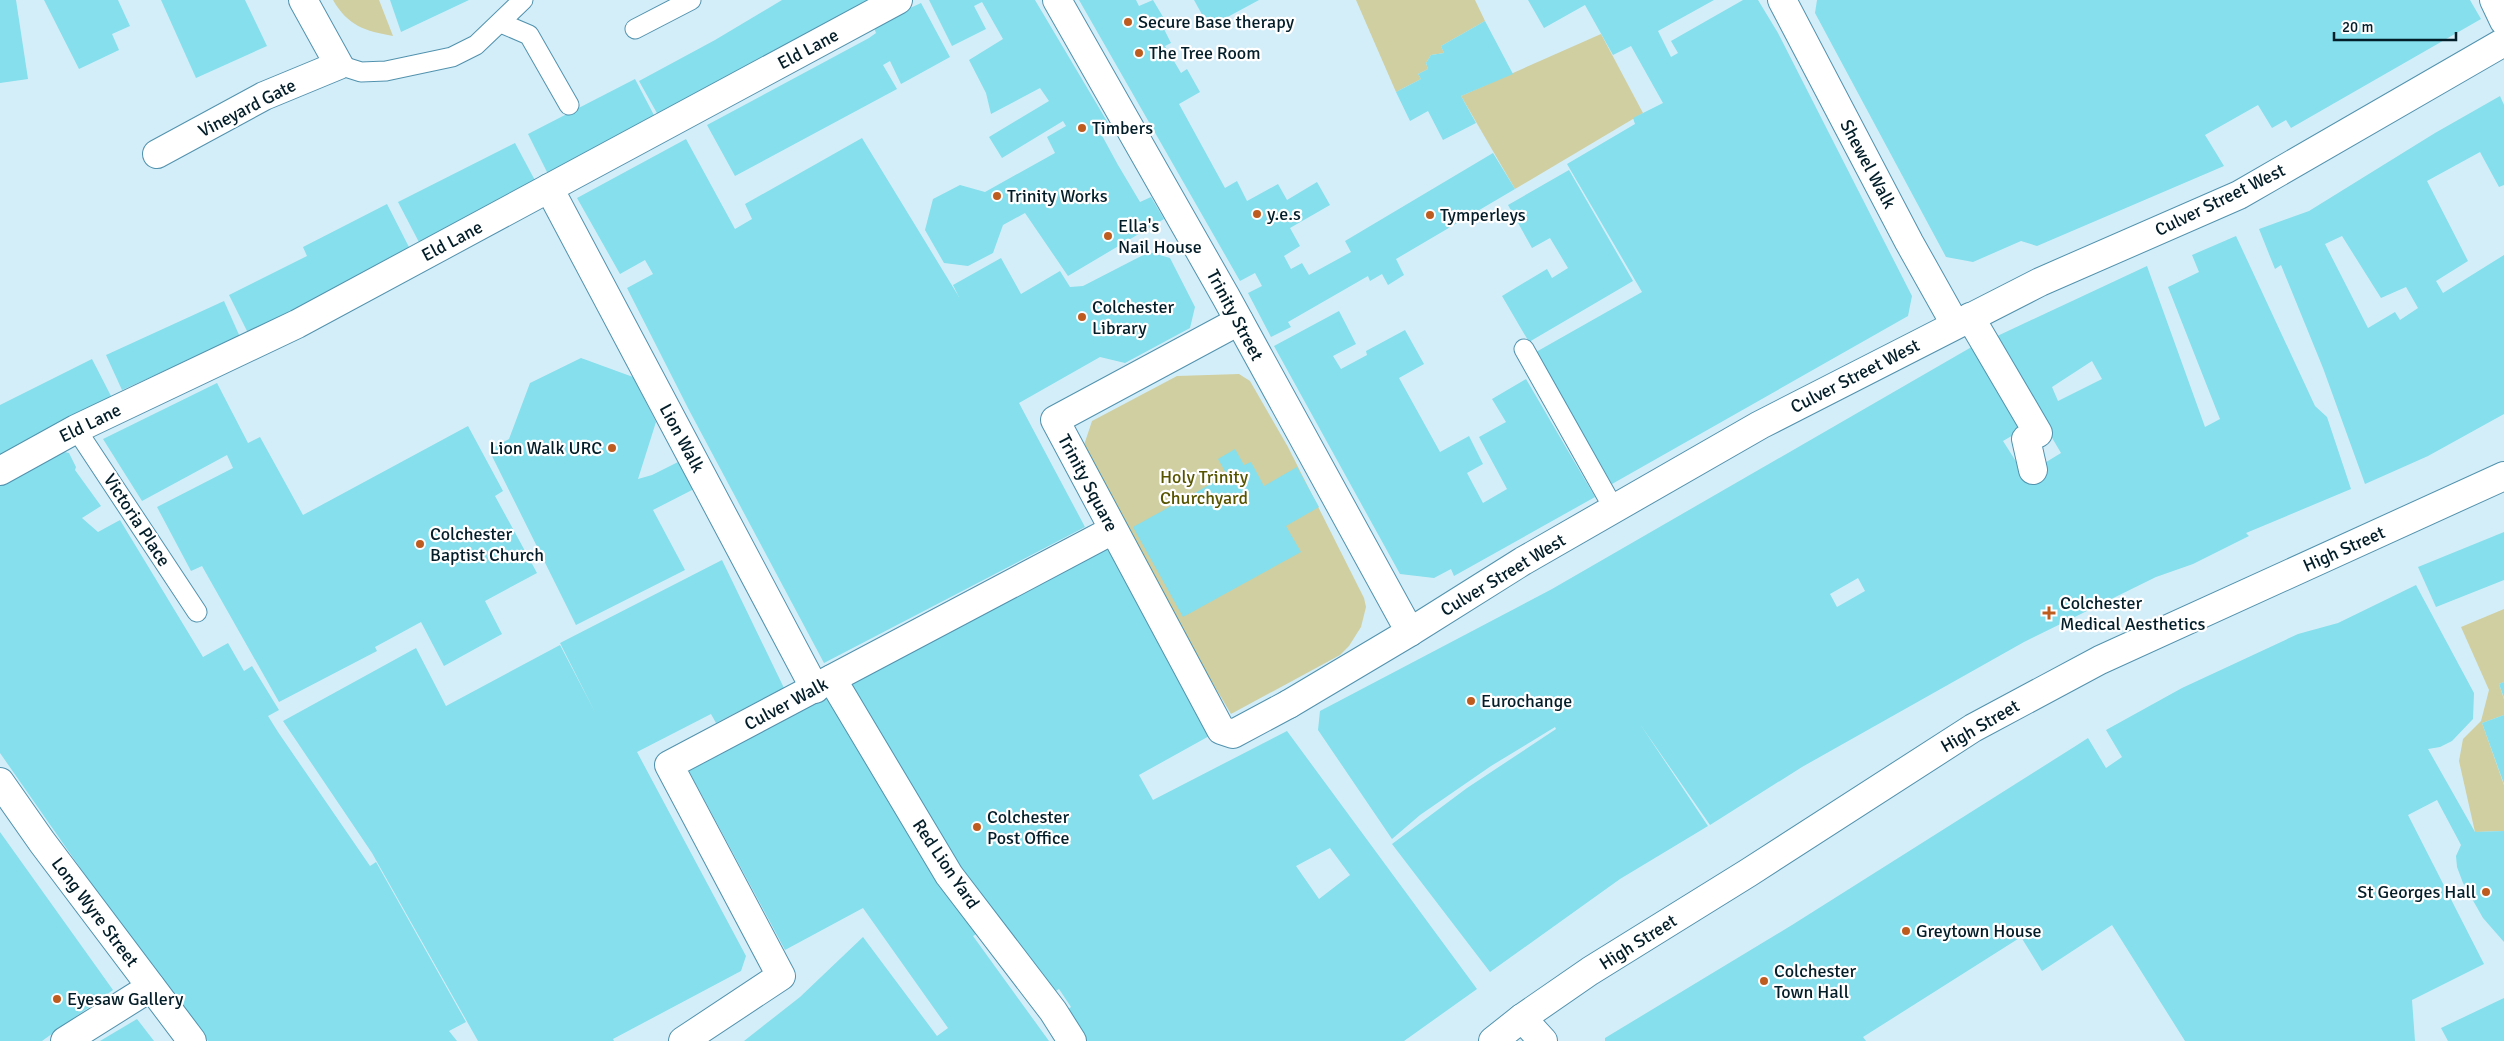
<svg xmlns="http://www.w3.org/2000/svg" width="2504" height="1041" font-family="Signika,sans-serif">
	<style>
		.green { fill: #cfcfa1 }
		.building { fill: #85dfec; fill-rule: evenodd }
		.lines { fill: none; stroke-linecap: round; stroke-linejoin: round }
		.service-casing { stroke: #5192ae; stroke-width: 21 }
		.pedestrian-casing { stroke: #5192ae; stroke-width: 30 }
		.minor-casing { stroke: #5192ae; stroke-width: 30 }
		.tertiary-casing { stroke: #5192ae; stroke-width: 30 }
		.service { stroke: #fff; stroke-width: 19 }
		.pedestrian { stroke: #fff; stroke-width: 28 }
		.minor { stroke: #fff; stroke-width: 28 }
		.tertiary { stroke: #fff; stroke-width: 28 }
		.poi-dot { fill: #be5c20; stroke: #fff; stroke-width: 2 }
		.labels { text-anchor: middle; stroke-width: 4.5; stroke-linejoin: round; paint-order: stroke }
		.poi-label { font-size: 18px; fill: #031e29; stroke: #fff; text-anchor: start }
		.street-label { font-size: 18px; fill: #031e29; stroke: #fff }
		.park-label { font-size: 18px; fill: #575400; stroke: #fff }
	</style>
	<rect width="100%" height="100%" fill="#d4eef9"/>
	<g class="green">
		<path d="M333 0H379L393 36C365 31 348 26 333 0Z"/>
		<polygon points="1356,0 1475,0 1485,21 1441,46 1444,53 1431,55 1426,63 1428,69 1418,74 1421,79 1396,92"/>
		<polygon points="1601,34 1643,113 1515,189 1461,96"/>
		<polygon points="1239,374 1250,381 1288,447 1364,598 1366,607 1361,627 1349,646 1340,655 1231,714 1127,539 1083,448 1092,421 1177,376"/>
		<polygon points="2504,609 2504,682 2499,684 2504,699 2504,715 2482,723 2504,785 2504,831 2475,832 2459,761 2463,739 2481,721 2489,690 2461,627"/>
	</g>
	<g class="building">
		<polygon points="0,0 16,0 28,79 0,83"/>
		<polygon points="44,0 118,0 130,26 112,34 119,50 79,69"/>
		<polygon points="161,0 245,0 267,46 196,78"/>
		<polygon points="390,0 469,0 401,32"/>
		<polygon points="782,0 873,0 658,115 639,81 715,40"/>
		<polygon points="929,0 1035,0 1108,123 1099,130 1118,165 1140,202 1151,197 1164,219 1068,276 1025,213 1003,225 993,253 968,266 944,263 925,230 933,199 960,185 985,192 1055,153 1047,137 1066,126 1063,121 1002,158 989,137 1049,101 1040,88 991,114 986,93 969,60 1003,39 982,2 974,6 986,29 952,46"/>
		<polygon points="1079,0 1136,0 1139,6 1153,0 1169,27 1164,29 1171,43 1165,46 1181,73 1187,69 1200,92 1179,104 1225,188 1237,181 1247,201 1278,184 1287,200 1317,182 1330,205 1290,228 1300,246 1284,256 1291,269 1302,263 1309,275 1351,252 1345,241 1493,153 1515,189 1396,259 1404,275 1388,285 1382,274 1370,281 1368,276 1288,322 1291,327 1271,337 1248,293 1262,286 1255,273 1240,281"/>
		<polygon points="1194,0 1259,0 1209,27"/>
		<polygon points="1528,0 1714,0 1658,31 1671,57 1678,53 1671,41 1743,0 1758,0 1778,33 1912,296 1908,316 1612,484 1536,352 1642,292 1567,164 1635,124 1633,118 1663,103 1631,46 1613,55 1585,5 1544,28"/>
		<polygon points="1817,0 2470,0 2481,19 2291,128 2286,120 2272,128 2258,105 2205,135 2224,166 2037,246 2021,241 1973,262 1946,257 1815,13"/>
		<polygon points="921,3 950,57 901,84 890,61 883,65 897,89 735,176 707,125 869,38 876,33 873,25"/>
		<polygon points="1485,21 1513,74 1461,96 1476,123 1443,140 1428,111 1410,121 1396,92 1421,79 1418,74 1428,69 1426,63 1431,55 1444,53 1441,46"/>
		<polygon points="635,79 656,119 551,180 528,134"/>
		<path d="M2500 96 2504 105V185L2499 187 2480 152 2427 181 2468 261 2436 281 2443 293 2504 255V414L2428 456 2365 484 2323 368 2281 265 2275 269 2259 229 2309 211 2435 133ZM2342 236 2381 298 2406 287 2418 308 2400 320 2395 312 2368 328 2325 244Z"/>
		<polygon points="862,138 959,297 953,285 1001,258 1021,294 1060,271 1070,287 1083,286 1149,252 1170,258 1195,307 1190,328 1125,363 1100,357 1019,403 1085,527 824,663 689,410 627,288 653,274 645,260 620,274 577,198 686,139 735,229 752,219 745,204"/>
		<polygon points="515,143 538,186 421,246 398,202"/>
		<polygon points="1569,170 1633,281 1529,342 1502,296 1547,269 1552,278 1568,268 1550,238 1532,248 1508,205"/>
		<polygon points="387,204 411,251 248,333 229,295 307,256 303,247"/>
		<path d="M2236 236 2315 406 2327 417 2351 489 2246 533 2249 536 2193 564 2156 577 2024 642 1802 767 1710 825 1640 724 1708 826 1620 879 1490 972 1392 844 1467 788 1556 729 1555 727 1491 766 1420 815 1392 839 1318 730 1320 711 1552 589 1975 345 2025 428 2003 441 2024 474 2033 470 2061 453 1993 338 2147 266 2205 427 2220 419 2168 287 2199 272 2192 255ZM2092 361 2102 379 2058 401 2052 387ZM1858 578 1865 591 1837 607 1830 594Z"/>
		<polygon points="224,301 240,337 122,390 106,355"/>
		<polygon points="1339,311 1356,344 1333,356 1341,369 1367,355 1366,351 1405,330 1424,364 1399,378 1440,452 1469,436 1483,464 1467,473 1483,503 1507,489 1479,437 1506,422 1492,399 1526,379 1595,497 1454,576 1451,569 1434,578 1400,574 1274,346"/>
		<polygon points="581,358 633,377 656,422 638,479 652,475 680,461 694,489 653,510 685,570 576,625 489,450 509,439 530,383"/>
		<polygon points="92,359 111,396 0,458 0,405"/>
		<polygon points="217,383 248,443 260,437 303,515 468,426 503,491 495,496 537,573 485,601 502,634 444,666 421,622 375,647 377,651 279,702 202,566 191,571 157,507 233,468 227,455 142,501 103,439"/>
		<polygon points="1235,449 1244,465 1251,462 1264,486 1297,467 1319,507 1286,526 1301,552 1183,617 1133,527 1227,475 1218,459"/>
		<polygon points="60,451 69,453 76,467 75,470 101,506 82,518 98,532 120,520 203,657 228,643 244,671 252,666 279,710 268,716 278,732 370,866 376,862 466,1022 449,1031 457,1041 208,1041 171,998 0,753 0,486"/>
		<polygon points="2504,532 2504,580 2436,607 2418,567"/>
		<path d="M1107 543 1211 735 1139 775 1153 800 1287 731 1477 989 1404 1041H1087L1067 1010 1071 1007 1059 989 1049 995 964 873 848 683ZM1330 848 1350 875 1319 899 1296 866Z"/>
		<polygon points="722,560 784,688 716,723 711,714 637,752 746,956 741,971 613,1039 614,1041 478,1041 372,853 283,721 416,648 446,706 560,645 596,714 560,643"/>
		<polygon points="2416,585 2474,693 2473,719 2452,741 2440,747 2428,749 2475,832 2504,831 2504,942 2483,918 2463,883 2457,867 2456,856 2461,845 2437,800 2408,815 2484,964 2412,1000 2415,1041 2185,1041 2112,925 2042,971 2021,937 1863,1037 1866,1041 1605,1041 1605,1038 1792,925 2074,747 2088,738 2106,768 2122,757 2106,730 2182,688 2298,634 2338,623"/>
		<polygon points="2504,682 2504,698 2499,684"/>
		<polygon points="827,697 942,884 980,932 973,936 1049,1041 744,1041 800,997 863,937 937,1036 948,1028 863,908 785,950 689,771"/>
		<polygon points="2504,715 2504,784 2482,723"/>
		<polygon points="0,832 113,990 42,1041 0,1041"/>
		<polygon points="2504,998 2504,1041 2448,1041 2441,1028"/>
		<polygon points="137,1019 154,1041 100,1041"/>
	</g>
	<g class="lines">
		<defs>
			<g id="service">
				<polyline points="501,23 529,35 569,105"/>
				<polyline points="635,29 691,0"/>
				<polyline points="339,65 361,72 386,71 452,57 476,45 523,0"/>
				<polyline points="1524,349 1614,509"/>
				<polyline points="76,429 197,612"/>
			</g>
			<g id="pedestrian">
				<polyline points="1782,0 1909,242 1955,324"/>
				<polyline points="549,188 815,689"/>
				<polyline points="1970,317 2038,433 2026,439 2033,470"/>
				<polyline points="1239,321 1055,420 1221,730 1233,734 1289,704"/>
				<polyline points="0,471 76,429 297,324 898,0"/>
				<polyline points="832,679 949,875 1053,1011 1072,1041"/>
				<polyline points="65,1041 151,987"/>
				<polyline points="683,1041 781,976 669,765 1113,530"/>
			</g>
			<g id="minor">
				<polyline points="1057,0 1226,297 1410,632"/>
				<polyline points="157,154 264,96 339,65 303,0"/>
				<polyline points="1289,704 1410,632 1523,561 1760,425 2040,282 2239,195 2504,42"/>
				<polyline points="0,782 42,842 192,1041"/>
				<polyline points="1522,1018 1543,1041"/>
			</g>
			<g id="tertiary">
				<polyline points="2494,0 2504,21"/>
				<polyline points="1493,1041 1522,1018 1590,971 1748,873 1973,728 2100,660 2504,476"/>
			</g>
		</defs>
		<use href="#service" class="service-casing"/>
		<use href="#pedestrian" class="pedestrian-casing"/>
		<use href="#minor" class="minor-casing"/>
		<use href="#tertiary" class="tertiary-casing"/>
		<use href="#service" class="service"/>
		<use href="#pedestrian" class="pedestrian"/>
		<use href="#minor" class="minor"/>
		<use href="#tertiary" class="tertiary"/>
	</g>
	<g class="poi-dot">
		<circle cx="1128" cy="22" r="5"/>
		<circle cx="1139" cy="53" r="5"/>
		<circle cx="1082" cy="128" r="5"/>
		<circle cx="997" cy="196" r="5"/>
		<circle cx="1257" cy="214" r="5"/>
		<circle cx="1430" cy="215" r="5"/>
		<circle cx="1108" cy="236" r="5"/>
		<circle cx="1082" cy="317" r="5"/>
		<circle cx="612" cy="448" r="5"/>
		<circle cx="420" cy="544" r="5"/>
		<path d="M2046.5 605.5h5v5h5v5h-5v5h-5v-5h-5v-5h5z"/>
		<circle cx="1471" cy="701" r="5"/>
		<circle cx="977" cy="827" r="5"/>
		<circle cx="2486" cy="892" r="5"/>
		<circle cx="1906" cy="931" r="5"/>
		<circle cx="1764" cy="981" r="5"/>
		<circle cx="57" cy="999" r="5"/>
	</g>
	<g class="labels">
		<g class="poi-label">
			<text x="1138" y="28">Secure Base therapy</text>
			<text x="1149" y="59">The Tree Room</text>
			<text x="1092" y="134">Timbers</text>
			<text x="1007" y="202">Trinity Works</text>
			<text x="1267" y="220">y.e.s</text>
			<text x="1440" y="221">Tymperleys</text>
			<text x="1118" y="232">Ella's<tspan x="1118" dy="21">Nail House</tspan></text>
			<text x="1092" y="313">Colchester<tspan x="1092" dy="21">Library</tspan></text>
			<text x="602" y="454" text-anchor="end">Lion Walk URC</text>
			<text x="430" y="540">Colchester<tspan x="430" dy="21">Baptist Church</tspan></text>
			<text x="2060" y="609">Colchester<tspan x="2060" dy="21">Medical Aesthetics</tspan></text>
			<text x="1481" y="707">Eurochange</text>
			<text x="987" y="823">Colchester<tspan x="987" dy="21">Post Office</tspan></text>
			<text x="2476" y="898" text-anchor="end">St Georges Hall</text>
			<text x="1916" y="937">Greytown House</text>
			<text x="1774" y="977">Colchester<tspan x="1774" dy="21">Town Hall</tspan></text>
			<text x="67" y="1005">Eyesaw Gallery</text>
		</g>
		<g class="street-label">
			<text transform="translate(808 49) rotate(-28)" y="6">Eld Lane</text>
			<text transform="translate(247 108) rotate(-27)" y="6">Vineyard Gate</text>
			<text transform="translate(1868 164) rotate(62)" y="6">Shewel Walk</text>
			<text transform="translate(2220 200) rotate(-26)" y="6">Culver Street West</text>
			<text transform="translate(452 241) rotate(-28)" y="6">Eld Lane</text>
			<text transform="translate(1235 315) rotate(62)" y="6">Trinity Street</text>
			<text transform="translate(1855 376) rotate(-27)" y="6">Culver Street West</text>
			<text transform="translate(90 423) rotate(-26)" y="6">Eld Lane</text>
			<text transform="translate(682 438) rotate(62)" y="6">Lion Walk</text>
			<text transform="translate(1088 483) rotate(62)" y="6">Trinity Square</text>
			<text transform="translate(137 520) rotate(57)" y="6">Victoria Place</text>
			<text transform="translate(2344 549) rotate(-24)" y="6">High Street</text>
			<text transform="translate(1503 575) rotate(-31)" y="6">Culver Street West</text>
			<text transform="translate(786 704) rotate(-28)" y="6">Culver Walk</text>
			<text transform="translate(1980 726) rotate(-30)" y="6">High Street</text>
			<text transform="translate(946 864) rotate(56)" y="6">Red Lion Yard</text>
			<text transform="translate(95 912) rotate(53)" y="6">Long Wyre Street</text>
			<text transform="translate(1638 942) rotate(-32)" y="6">High Street</text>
		</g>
		<g class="park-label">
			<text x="1204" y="483">Holy Trinity<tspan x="1204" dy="21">Churchyard</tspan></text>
		</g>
	</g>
	<path d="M2334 32v8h122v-8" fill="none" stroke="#031e29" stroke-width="2.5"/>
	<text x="2342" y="32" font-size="15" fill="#031e29" stroke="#ffffff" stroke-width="4" paint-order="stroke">20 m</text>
</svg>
